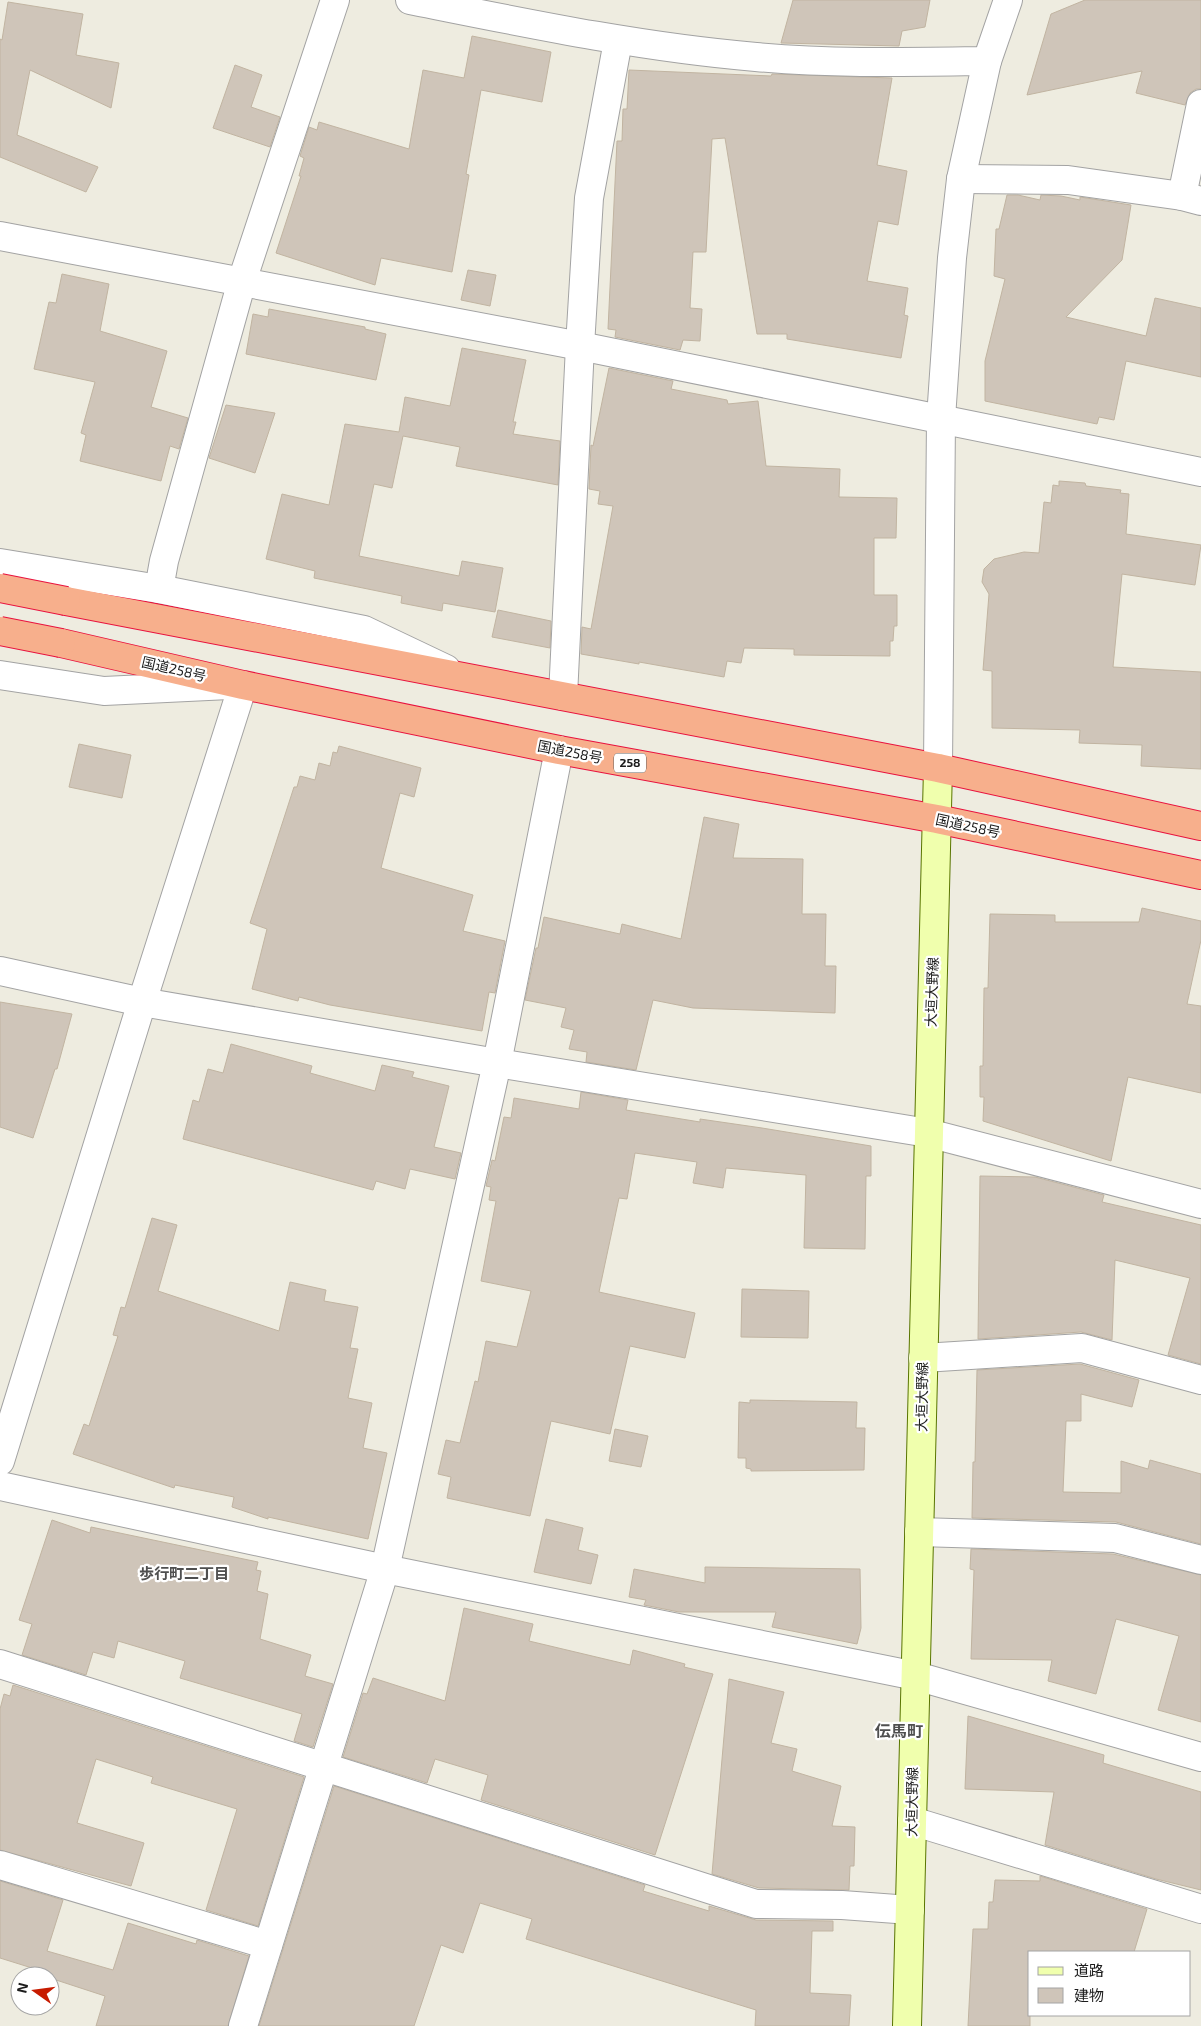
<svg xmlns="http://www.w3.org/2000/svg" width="1201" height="2026" font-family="'Exo 2','Noto Sans JP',sans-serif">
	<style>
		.building { fill: #cfc5b9; stroke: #c1b4a1 }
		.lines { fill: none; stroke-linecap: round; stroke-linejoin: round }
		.minor-casing { stroke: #a3a3a3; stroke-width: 30 }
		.tertiary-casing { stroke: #a3a3a3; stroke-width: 30 }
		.secondary-casing { stroke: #597500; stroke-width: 30 }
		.trunk-casing { stroke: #e8123e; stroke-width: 30 }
		.minor { stroke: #fff; stroke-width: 28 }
		.tertiary { stroke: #fff; stroke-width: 28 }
		.secondary { stroke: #f0ffad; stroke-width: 28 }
		.trunk { stroke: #f7af8c; stroke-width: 28 }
		.trunk-bridge-casing { stroke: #e8123e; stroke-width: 30; stroke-linecap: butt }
		.trunk-bridge { stroke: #f7af8c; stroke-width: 28 }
		.labels { text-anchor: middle; stroke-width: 4.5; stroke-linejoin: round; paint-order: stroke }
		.shield { fill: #fff; stroke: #606060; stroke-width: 1 }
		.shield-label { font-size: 12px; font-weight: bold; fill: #1c1c1c }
		.street-label { font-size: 14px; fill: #1c1c1c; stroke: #fff }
		.neighbourhood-label { font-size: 15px; font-weight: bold; fill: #4f4f4f; stroke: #fff }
		.quarter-label { font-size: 16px; font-weight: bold; fill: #4f4f4f; stroke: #fff }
	</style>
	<rect width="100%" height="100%" fill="#eeece0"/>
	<g class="building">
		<polygon points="793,0 930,0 925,27 902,31 899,46 781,43"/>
		<polygon points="1085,0 1201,0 1201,89 1196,89 1190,93 1185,105 1136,93 1142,71 1027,95 1051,14"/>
		<polygon points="8,2 83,14 76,55 119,63 111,108 30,70 17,135 98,167 86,192 0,157 0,39 2,40"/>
		<polygon points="472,36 551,52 542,102 481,90 466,174 469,175 452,272 381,258 375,285 276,253 301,176 299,176 304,158 300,156 309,127 317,130 319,122 409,149 423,70 464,78"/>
		<polygon points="235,65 262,75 251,107 280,117 270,147 213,128"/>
		<polygon points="629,70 771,76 772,74 892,78 877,165 907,171 898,225 878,221 867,281 908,288 904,315 908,316 901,358 787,339 787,334 757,334 725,138 712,139 706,252 693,252 690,308 702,309 700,341 683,340 680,350 615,337 616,330 608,329 617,141 622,141 623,109 627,109"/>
		<polygon points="1007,195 1018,195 1040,200 1041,195 1061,196 1080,200 1080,197 1131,205 1122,260 1066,317 1146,336 1155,298 1201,308 1201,377 1126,361 1114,420 1099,417 1097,424 985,401 985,361 1005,279 994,276 996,229 999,229"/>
		<polygon points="468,270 496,275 490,306 461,300"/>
		<polygon points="62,274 109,284 100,331 167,351 151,407 188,418 179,449 170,446 161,481 80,461 86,435 81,433 95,382 34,369 49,302 56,303"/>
		<polygon points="269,309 365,327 365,329 386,334 376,380 246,354 253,314 268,317"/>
		<polygon points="462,348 526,360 513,422 516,422 513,434 560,441 558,485 456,466 460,447 403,436 392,488 374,484 359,556 459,576 462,561 503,568 495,612 443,603 442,611 401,603 402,596 314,578 315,571 266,559 282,494 329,505 345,424 399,432 405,397 450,406"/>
		<polygon points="609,368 673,381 671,389 727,400 728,404 758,401 766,466 840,469 839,497 897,498 896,538 874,538 874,595 897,595 897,626 894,626 893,641 890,641 890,656 794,655 794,649 744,648 741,663 727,661 724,677 639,662 639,664 581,654 582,627 591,629 613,506 598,504 600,491 589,489 591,445 593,446"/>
		<polygon points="226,405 275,413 255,473 209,458"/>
		<polygon points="1059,481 1085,483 1086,486 1121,490 1120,493 1129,494 1126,534 1201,545 1195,585 1122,574 1113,667 1201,672 1201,769 1141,766 1142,745 1079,743 1080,730 992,728 992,671 983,670 989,594 982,582 984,569 994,559 1024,552 1039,553 1044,502 1051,503 1053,485 1059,486"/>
		<polygon points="498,610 551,621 550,648 492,637"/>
		<polygon points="79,744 131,755 122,798 69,787"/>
		<polygon points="339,746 421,768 414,797 400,793 381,868 473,895 463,931 505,941 495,993 489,992 482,1031 330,1005 299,997 298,1001 252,989 267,929 250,923 294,787 297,787 300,776 315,780 319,763 330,766 333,752 337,753"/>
		<polygon points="704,817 739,824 733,858 803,859 802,914 826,914 825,966 836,966 835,1013 693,1008 653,1000 636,1070 586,1062 587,1052 569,1049 574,1030 561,1027 566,1008 525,1000 536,948 538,948 544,917 620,934 622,924 681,939"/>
		<polygon points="1142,908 1201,921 1201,940 1187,1004 1201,1006 1201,1093 1128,1077 1111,1161 983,1121 984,1097 980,1097 980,1066 983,1066 984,988 988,988 990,914 1055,915 1055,922 1139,922"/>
		<polygon points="0,1002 72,1014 57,1069 55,1069 33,1138 0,1127"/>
		<polygon points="231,1044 312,1066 310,1073 375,1091 382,1065 414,1072 412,1077 449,1086 434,1147 461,1153 455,1179 410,1169 405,1189 376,1181 373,1190 183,1139 193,1100 199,1102 208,1069 223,1073"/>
		<polygon points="581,1092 628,1100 626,1110 700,1122 700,1119 762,1128 871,1146 871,1176 866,1176 865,1249 804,1248 806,1175 726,1168 723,1188 693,1183 697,1162 635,1153 627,1199 619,1198 599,1292 695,1313 685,1358 630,1346 610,1434 551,1421 530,1516 447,1498 451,1477 438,1474 446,1440 460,1443 475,1381 478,1382 486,1341 517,1347 531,1291 481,1281 496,1201 489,1200 491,1187 486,1186 492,1160 495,1161 504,1117 511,1118 514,1098 579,1109"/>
		<polygon points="980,1176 1035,1177 1104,1195 1102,1202 1201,1225 1201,1364 1168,1355 1190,1278 1115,1260 1112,1340 1081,1332 978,1339"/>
		<polygon points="152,1218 177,1225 158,1291 279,1331 290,1282 326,1290 324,1301 358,1307 350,1348 358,1349 348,1398 372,1403 363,1448 387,1453 368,1539 268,1517 268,1519 232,1507 234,1497 175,1485 174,1488 73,1454 84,1424 89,1426 118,1336 113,1335 121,1307 125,1308"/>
		<polygon points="742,1289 809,1291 808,1338 741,1337"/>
		<polygon points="1080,1364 1139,1380 1132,1407 1081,1394 1081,1421 1066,1421 1063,1492 1121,1493 1121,1461 1148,1469 1150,1460 1201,1474 1201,1544 1116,1522 972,1518 973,1462 975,1462 977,1370"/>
		<polygon points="750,1400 857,1402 856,1428 865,1428 864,1470 751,1471 751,1469 746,1468 746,1458 738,1458 739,1402 750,1403"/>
		<polygon points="615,1429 648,1436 641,1467 609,1461"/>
		<polygon points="546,1519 583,1528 578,1550 598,1555 591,1584 534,1572"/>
		<polygon points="52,1520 90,1533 91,1527 258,1562 256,1570 261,1571 257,1591 268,1594 260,1639 311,1655 305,1676 333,1684 313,1747 294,1741 302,1714 180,1678 185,1661 118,1641 114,1658 93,1652 86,1675 22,1655 32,1624 19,1620"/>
		<polygon points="971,1549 1113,1554 1201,1575 1201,1722 1158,1710 1179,1636 1116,1619 1096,1694 1048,1681 1052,1660 971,1659 974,1570 970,1569"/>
		<polygon points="705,1567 860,1569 861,1628 857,1644 772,1627 776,1612 679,1612 644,1605 646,1600 629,1597 634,1569 705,1583"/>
		<polygon points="464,1608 533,1624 529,1641 630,1665 633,1650 685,1664 684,1667 713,1674 655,1855 481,1800 488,1775 435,1759 427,1783 343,1757 363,1693 367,1694 373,1678 445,1701"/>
		<polygon points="729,1679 784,1692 771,1743 797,1749 792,1771 841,1786 832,1826 855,1827 854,1866 850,1866 849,1890 759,1888 712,1874"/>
		<polygon points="13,1685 304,1777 258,1926 206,1910 237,1809 151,1783 153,1777 96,1759 77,1823 144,1843 131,1886 0,1850 0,1709 4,1694 10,1696"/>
		<polygon points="968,1716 1104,1755 1103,1763 1201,1792 1201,1890 1156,1879 1045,1845 1054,1792 965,1789"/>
		<polygon points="334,1786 645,1885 643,1891 709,1911 709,1906 756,1920 833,1921 833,1931 812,1931 810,1993 851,1995 849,2026 755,2026 756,2010 526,1939 532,1919 480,1903 463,1953 441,1945 414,2026 259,2026"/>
		<polygon points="1040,1876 1147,1909 1134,1952 1030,1952 1030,2026 968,2026 973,1929 988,1929 989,1902 993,1902 995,1880 1040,1881"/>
		<polygon points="0,1881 63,1900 47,1951 113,1970 128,1923 196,1944 197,1940 249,1956 228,2026 96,2026 105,1996 50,1978 50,1976 31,1972 32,1968 0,1958"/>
	</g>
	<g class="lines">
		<defs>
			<g id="minor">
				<path d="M410 0C525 23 639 47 756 57 833 64 911 62 987 61"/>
				<polyline points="961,179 1068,180 1182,196 1201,201"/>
				<polyline points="1182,196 1201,104"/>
				<polyline points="0,236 580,346 1201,472"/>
				<polyline points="0,563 159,589 364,630 446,669"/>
				<polyline points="159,589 164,561 242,281 335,0"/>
				<polyline points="0,675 104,691 229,685"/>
				<polyline points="563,696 580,346 589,198 618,41"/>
				<polyline points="0,971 142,1002 497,1063 928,1133 1201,1204"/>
				<polyline points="923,1358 1082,1348 1201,1380"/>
				<polyline points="919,1532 1115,1538 1201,1560"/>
				<polyline points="385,1569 916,1676 1201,1757"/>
				<polyline points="0,1664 756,1904 842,1905 910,1910"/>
				<polyline points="912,1821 1201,1909"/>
				<polyline points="0,1865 268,1945"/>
				<polyline points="243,2026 385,1569 497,1063 559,750"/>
			</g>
			<g id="tertiary">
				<polyline points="938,768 941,418 952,258 961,179 987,61 1008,0"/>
				<polyline points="0,1461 142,1002 243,685"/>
				<polyline points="0,1486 385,1569"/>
			</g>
			<polyline id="secondary" points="907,2026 938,768"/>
			<g id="trunk">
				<polyline points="66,601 938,768 1201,826"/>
				<polyline points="61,643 243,685 559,750 937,819 1201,875"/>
			</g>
		</defs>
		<use href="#minor" class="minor-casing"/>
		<use href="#tertiary" class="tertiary-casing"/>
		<use href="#secondary" class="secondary-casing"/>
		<use href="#trunk" class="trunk-casing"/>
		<use href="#minor" class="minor"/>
		<use href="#tertiary" class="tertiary"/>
		<use href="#secondary" class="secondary"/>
		<use href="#trunk" class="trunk"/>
		<defs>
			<g id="trunk-bridge">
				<polyline points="0,588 66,601"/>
				<polyline points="0,631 61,643"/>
			</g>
		</defs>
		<use href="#trunk-bridge" class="trunk-bridge-casing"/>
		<use href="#trunk-bridge" class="trunk-bridge"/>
	</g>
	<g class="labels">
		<rect class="shield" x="614" y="753.5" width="32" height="19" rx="4"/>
		<g class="shield-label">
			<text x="630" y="767">258</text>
		</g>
		<g class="street-label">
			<text transform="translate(174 669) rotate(13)" y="5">国道258号</text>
			<text transform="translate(570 752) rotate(11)" y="5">国道258号</text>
			<text transform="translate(968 826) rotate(12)" y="5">国道258号</text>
			<text transform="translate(932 992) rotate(-88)" y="5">大垣大野線</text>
			<text transform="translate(922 1397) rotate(-89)" y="5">大垣大野線</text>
			<text transform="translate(912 1802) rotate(-89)" y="5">大垣大野線</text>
		</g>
		<g class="neighbourhood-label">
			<text x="184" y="1579">歩行町二丁目</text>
		</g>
		<g class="quarter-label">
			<text x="899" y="1737">伝馬町</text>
		</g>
	</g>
	<rect x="1028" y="1951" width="162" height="65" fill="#ffffff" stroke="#a4a4a4"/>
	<rect x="1038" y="1967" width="25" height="8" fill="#f0ffad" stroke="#a4a4a4"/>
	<text x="1074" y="1976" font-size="15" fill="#1c1c1c">道路</text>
	<rect x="1038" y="1988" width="25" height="15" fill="#cfc5b9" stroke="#a4a4a4"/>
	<text x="1074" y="2001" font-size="15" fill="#1c1c1c">建物</text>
	<g transform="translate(35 1991) rotate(284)"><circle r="24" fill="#ffffff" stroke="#a4a4a4"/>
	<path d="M0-4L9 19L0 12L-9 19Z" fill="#c71b00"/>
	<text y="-8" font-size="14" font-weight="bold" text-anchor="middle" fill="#1c1c1c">N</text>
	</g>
</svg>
